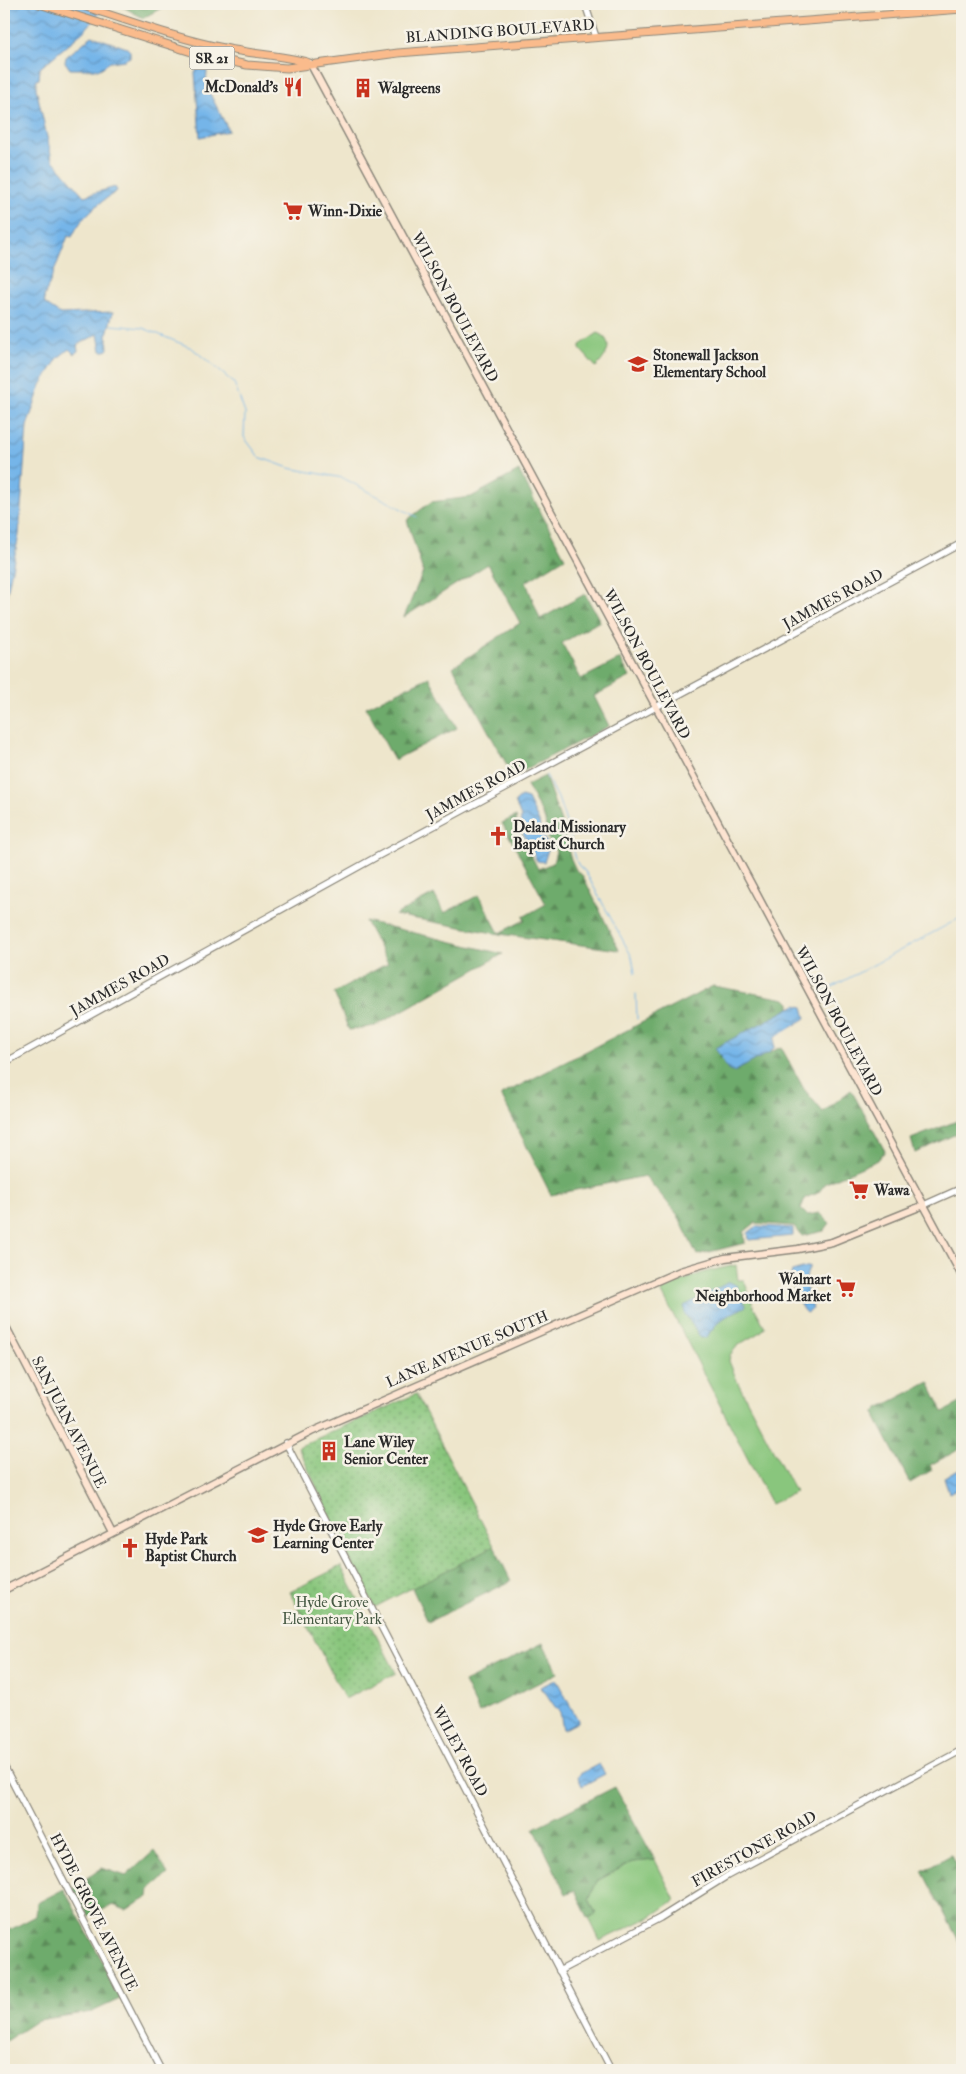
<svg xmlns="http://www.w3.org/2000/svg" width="966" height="2074" font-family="'IM FELL Double Pica',serif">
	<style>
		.green { fill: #89c67d; stroke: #5a7854; fill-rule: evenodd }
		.forest { fill: url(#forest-firs); stroke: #4c6b4c }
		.park { fill: url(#park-dots); stroke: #5a7854 }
		.water { fill: url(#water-waves); stroke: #50708a }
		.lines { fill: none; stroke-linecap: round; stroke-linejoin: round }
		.stream { stroke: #75b5e9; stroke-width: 1 }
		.tertiary-casing { stroke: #8c887c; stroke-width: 8 }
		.secondary-casing { stroke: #8c887c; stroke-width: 9 }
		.primary-casing { stroke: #8c887c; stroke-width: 9 }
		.tertiary { stroke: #fff; stroke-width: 5.5 }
		.secondary { stroke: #fde4d1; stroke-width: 6 }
		.primary { stroke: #fabb8c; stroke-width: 7 }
		.labels { text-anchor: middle; stroke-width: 5; stroke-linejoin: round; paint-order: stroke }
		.shield { fill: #f7f3e8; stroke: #686764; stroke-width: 1 }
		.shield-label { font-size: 14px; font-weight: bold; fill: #2b2b2b }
		.street-label { font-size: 15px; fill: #2b2b2b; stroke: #f7f3e8 }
		.poi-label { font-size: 15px; font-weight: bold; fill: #2b2b2b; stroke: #f7f3e8; text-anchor: start }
		.park-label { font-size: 15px; fill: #475a44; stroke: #f7f3e8 }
	</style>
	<defs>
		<pattern id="forest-firs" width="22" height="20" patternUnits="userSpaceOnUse" patternTransform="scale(1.25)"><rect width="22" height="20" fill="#6eab6c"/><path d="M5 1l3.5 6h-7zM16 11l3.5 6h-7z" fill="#5b8b59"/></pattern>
		<pattern id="park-dots" width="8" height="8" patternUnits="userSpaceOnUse" patternTransform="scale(1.25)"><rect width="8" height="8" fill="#89c67d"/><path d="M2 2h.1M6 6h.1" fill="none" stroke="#70a167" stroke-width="1.8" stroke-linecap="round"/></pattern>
		<pattern id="water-waves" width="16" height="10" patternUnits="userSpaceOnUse" patternTransform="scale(1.25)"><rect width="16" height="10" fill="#75b5e9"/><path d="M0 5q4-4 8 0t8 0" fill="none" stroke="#6093bd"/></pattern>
	</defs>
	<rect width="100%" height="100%" fill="#f7f3e8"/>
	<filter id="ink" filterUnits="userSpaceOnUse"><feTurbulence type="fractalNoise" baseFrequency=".02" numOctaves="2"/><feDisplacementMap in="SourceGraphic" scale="10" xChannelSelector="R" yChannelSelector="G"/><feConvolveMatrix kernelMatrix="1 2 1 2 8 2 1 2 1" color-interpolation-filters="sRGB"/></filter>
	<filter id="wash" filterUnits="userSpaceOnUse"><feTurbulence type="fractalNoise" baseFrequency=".0096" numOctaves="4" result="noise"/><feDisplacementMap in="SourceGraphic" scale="20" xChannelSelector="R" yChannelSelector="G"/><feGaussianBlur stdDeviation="1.12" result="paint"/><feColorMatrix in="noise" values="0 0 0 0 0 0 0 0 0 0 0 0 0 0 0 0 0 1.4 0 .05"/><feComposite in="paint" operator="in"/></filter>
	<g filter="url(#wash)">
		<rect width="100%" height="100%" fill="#eee6cc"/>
		<g class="green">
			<path d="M598 333C616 342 606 357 596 367L580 349V345Z"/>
			<path d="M736 1265 738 1280H744L753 1305 765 1327 762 1331 738 1345 730 1355 729 1361 738 1383 795 1492 771 1504 660 1289 705 1272ZM736 1285 741 1309C725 1315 715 1322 707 1337L701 1338Z"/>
			<polygon points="655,1860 675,1900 652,1916 600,1941 589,1918 596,1914 589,1899 597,1881 632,1862"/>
		</g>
		<g class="forest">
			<polygon points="118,4 167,4 167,5 143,18"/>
			<polygon points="519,471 565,558 526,582 540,619 585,594 600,621 562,643 581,679 620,659 630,677 594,696 609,726 513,776 453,667 520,623 488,564 404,617 423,572 407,520 431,502 471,497"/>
			<polygon points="429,677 457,728 394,760 366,707"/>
			<polygon points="545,776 564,831 570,857 576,870 583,876 619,950 499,934 395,915 434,894 444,913 479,895 499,933 525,920 523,917 546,904 502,823 516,816 518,829 538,869 553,863 556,851 547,837 545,820 527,785"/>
			<polygon points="365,921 503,954 375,1026 349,1030 334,993 388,963"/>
			<polygon points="713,986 786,999 790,1003 790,1009 716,1048 731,1072 781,1047 804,1089 823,1112 851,1090 885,1151 878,1160 826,1183 818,1193 805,1198 801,1209 807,1215 820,1213 830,1223 824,1231 802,1236 794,1226 755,1223 744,1232 745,1243 697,1255 677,1214 645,1176 551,1195 501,1095"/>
			<polygon points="962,1119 962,1142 956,1134 915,1153 911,1139"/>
			<polygon points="929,1382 943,1412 962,1402 962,1448 930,1465 932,1470 910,1483 876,1418 875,1412 879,1408"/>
			<polygon points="494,1546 511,1581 428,1622 412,1588"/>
			<polygon points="543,1643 558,1673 479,1713 464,1682"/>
			<polygon points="615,1787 655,1860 632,1862 597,1881 589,1899 596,1914 588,1918 575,1890 566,1894 534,1828"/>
			<polygon points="154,1851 168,1874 150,1889 149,1897 126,1910 113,1905 89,1916 72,1888 102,1868 126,1876"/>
			<polygon points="951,1855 962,1877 962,1947 922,1871"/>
			<polygon points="64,1889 122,1998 92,2012 38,2020 4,2042 4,1933 36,1916 37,1903"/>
		</g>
		<g class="park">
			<polygon points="416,1394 494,1546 375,1607 348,1556 298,1447"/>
			<polygon points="341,1566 396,1673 345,1699 290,1592"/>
		</g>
		<g class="water">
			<path d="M4 4H108L84 31 40 68 39 79 36 80V88L52 159 84 196 115 187 117 191C98 204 82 215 72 237L68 236 44 297 45 304 60 314 113 312 107 334 108 349 106 351H101L98 334 77 345 78 351 74 354 69 349 58 358 41 385 27 426 19 535 4 608Z"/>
			<polygon points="92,36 127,48 130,51 130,57 124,60 110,62 100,69 70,69 65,62 66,57"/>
			<polygon points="197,69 207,71 206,86 229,131 200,137 195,73"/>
			<polygon points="521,797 528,799 539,822 541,833 549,847 544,862 537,861 520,827 521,817 515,802"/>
			<polygon points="796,1005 803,1007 806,1018 803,1020 775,1037 774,1048 770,1052 734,1072 729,1071 715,1048"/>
			<polygon points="757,1226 793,1228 793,1236 749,1240 748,1233"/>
			<path d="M810 1266C802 1282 807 1293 813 1309L806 1313C799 1307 788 1280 792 1271Z"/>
			<path d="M729 1282 736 1285 746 1306C729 1315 717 1319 707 1337L701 1338 685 1314 684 1306Z"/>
			<polygon points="959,1470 962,1474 962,1486 949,1493 944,1477"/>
			<path d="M555 1680 557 1681 578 1720V1722L563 1730 560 1712C551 1704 549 1695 540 1687Z"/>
			<polygon points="599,1764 605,1774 582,1786 578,1777 580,1774"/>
		</g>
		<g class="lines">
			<g class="stream">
				<polyline points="111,325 143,328 192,348 234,383 245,413 244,437 259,457 289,468 343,478 417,517"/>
				<polyline points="546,775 558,798 570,834 574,856 579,866 585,871 632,957 635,973"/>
				<polyline points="823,992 962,917"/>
				<polyline points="636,994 637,1019"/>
			</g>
		</g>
	</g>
	<g filter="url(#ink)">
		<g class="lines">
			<defs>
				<g id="tertiary">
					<polyline points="585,4 596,37"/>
					<polyline points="4,1063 378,856 962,543"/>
					<polyline points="924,1205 962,1188"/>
					<polyline points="286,1443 611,2070"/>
					<polyline points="4,1766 161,2070"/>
					<polyline points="559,1971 660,1918 727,1876 962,1750"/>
				</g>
				<g id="secondary">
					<polyline points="310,63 962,1276"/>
					<polyline points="4,1323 113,1533"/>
					<polyline points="4,1590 311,1432 680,1271 725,1258 798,1249 832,1242 924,1205"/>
				</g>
				<g id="primary">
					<polyline points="39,4 201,55 247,65 287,68 398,53 962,9"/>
					<path d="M76 4C125 19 174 38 224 48 251 54 280 55 307 62"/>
				</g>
			</defs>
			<use href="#tertiary" class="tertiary-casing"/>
			<use href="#secondary" class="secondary-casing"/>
			<use href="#primary" class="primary-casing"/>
			<use href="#tertiary" class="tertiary"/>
			<use href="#secondary" class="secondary"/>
			<use href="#primary" class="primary"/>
		</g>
	</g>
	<defs>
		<symbol id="restaurant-bare" viewBox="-9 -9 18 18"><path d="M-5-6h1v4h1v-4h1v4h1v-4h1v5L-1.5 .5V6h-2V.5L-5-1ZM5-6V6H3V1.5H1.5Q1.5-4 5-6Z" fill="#c8321e" stroke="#f7f3e8" stroke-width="2.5" paint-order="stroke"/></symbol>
		<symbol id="building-bare" viewBox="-9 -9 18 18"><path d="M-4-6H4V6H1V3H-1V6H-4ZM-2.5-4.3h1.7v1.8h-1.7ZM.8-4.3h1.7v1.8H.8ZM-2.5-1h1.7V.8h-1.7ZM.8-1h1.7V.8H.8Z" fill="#c8321e" stroke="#f7f3e8" stroke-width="2.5" paint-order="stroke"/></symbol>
		<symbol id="supermarket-bare" viewBox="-9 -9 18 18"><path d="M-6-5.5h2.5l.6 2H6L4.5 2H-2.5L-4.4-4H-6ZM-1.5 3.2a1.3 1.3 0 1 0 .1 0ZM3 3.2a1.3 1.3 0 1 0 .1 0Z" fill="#c8321e" stroke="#f7f3e8" stroke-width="2.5" paint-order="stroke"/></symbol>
		<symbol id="school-bare" viewBox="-9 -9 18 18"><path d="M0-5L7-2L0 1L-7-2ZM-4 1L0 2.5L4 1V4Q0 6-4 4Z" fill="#c8321e" stroke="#f7f3e8" stroke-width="2.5" paint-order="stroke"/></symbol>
		<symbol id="church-bare" viewBox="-9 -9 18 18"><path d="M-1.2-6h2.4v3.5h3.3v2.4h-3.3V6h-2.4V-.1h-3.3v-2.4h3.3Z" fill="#c8321e" stroke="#f7f3e8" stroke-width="2.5" paint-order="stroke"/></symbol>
	</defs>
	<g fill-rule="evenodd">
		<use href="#restaurant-bare" x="279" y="73" width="28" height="28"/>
		<use href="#building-bare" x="349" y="74" width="28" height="28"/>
		<use href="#supermarket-bare" x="279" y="197" width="28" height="28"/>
		<use href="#school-bare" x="624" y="350" width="28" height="28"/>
		<use href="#church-bare" x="484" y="822" width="28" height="28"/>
		<use href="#supermarket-bare" x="845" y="1176" width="28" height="28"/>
		<use href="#supermarket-bare" x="832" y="1274" width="28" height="28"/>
		<use href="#building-bare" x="315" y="1437" width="28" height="28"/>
		<use href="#school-bare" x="244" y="1521" width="28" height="28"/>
		<use href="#church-bare" x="116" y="1534" width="28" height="28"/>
	</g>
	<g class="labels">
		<rect class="shield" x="189.5" y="46.5" width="45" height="23" rx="4"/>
		<g class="shield-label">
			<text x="212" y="63">SR 21</text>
		</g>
		<g class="street-label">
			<text transform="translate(500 31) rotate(-4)" y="5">BLANDING BOULEVARD</text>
			<text transform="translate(455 307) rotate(62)" y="5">WILSON BOULEVARD</text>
			<text transform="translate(833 599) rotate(-28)" y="5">JAMMES ROAD</text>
			<text transform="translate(647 664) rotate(62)" y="5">WILSON BOULEVARD</text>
			<text transform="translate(476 790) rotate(-28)" y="5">JAMMES ROAD</text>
			<text transform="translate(120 985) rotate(-29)" y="5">JAMMES ROAD</text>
			<text transform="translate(839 1021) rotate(62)" y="5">WILSON BOULEVARD</text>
			<text transform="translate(467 1349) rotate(-23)" y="5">LANE AVENUE SOUTH</text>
			<text transform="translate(69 1422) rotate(63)" y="5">SAN JUAN AVENUE</text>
			<text transform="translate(460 1751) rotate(62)" y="5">WILEY ROAD</text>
			<text transform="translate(754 1849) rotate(-29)" y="5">FIRESTONE ROAD</text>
			<text transform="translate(94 1912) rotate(63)" y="5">HYDE GROVE AVENUE</text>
		</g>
		<g class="poi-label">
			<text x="278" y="92" text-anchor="end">McDonald's</text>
			<text x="378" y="93">Walgreens</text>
			<text x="308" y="216">Winn-Dixie</text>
			<text x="653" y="360">Stonewall Jackson<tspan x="653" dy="17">Elementary School</tspan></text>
			<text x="513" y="832">Deland Missionary<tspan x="513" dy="17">Baptist Church</tspan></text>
			<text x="874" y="1195">Wawa</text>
			<text x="831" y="1284" text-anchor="end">Walmart<tspan x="831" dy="17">Neighborhood Market</tspan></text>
			<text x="344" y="1447">Lane Wiley<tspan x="344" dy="17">Senior Center</tspan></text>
			<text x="273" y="1531">Hyde Grove Early<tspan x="273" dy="17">Learning Center</tspan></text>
			<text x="145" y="1544">Hyde Park<tspan x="145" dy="17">Baptist Church</tspan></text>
		</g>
		<g class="park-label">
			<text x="332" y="1607">Hyde Grove<tspan x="332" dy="17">Elementary Park</tspan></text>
		</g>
	</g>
	<rect width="966" height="2074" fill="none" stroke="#f7f3e8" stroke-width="20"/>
</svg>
